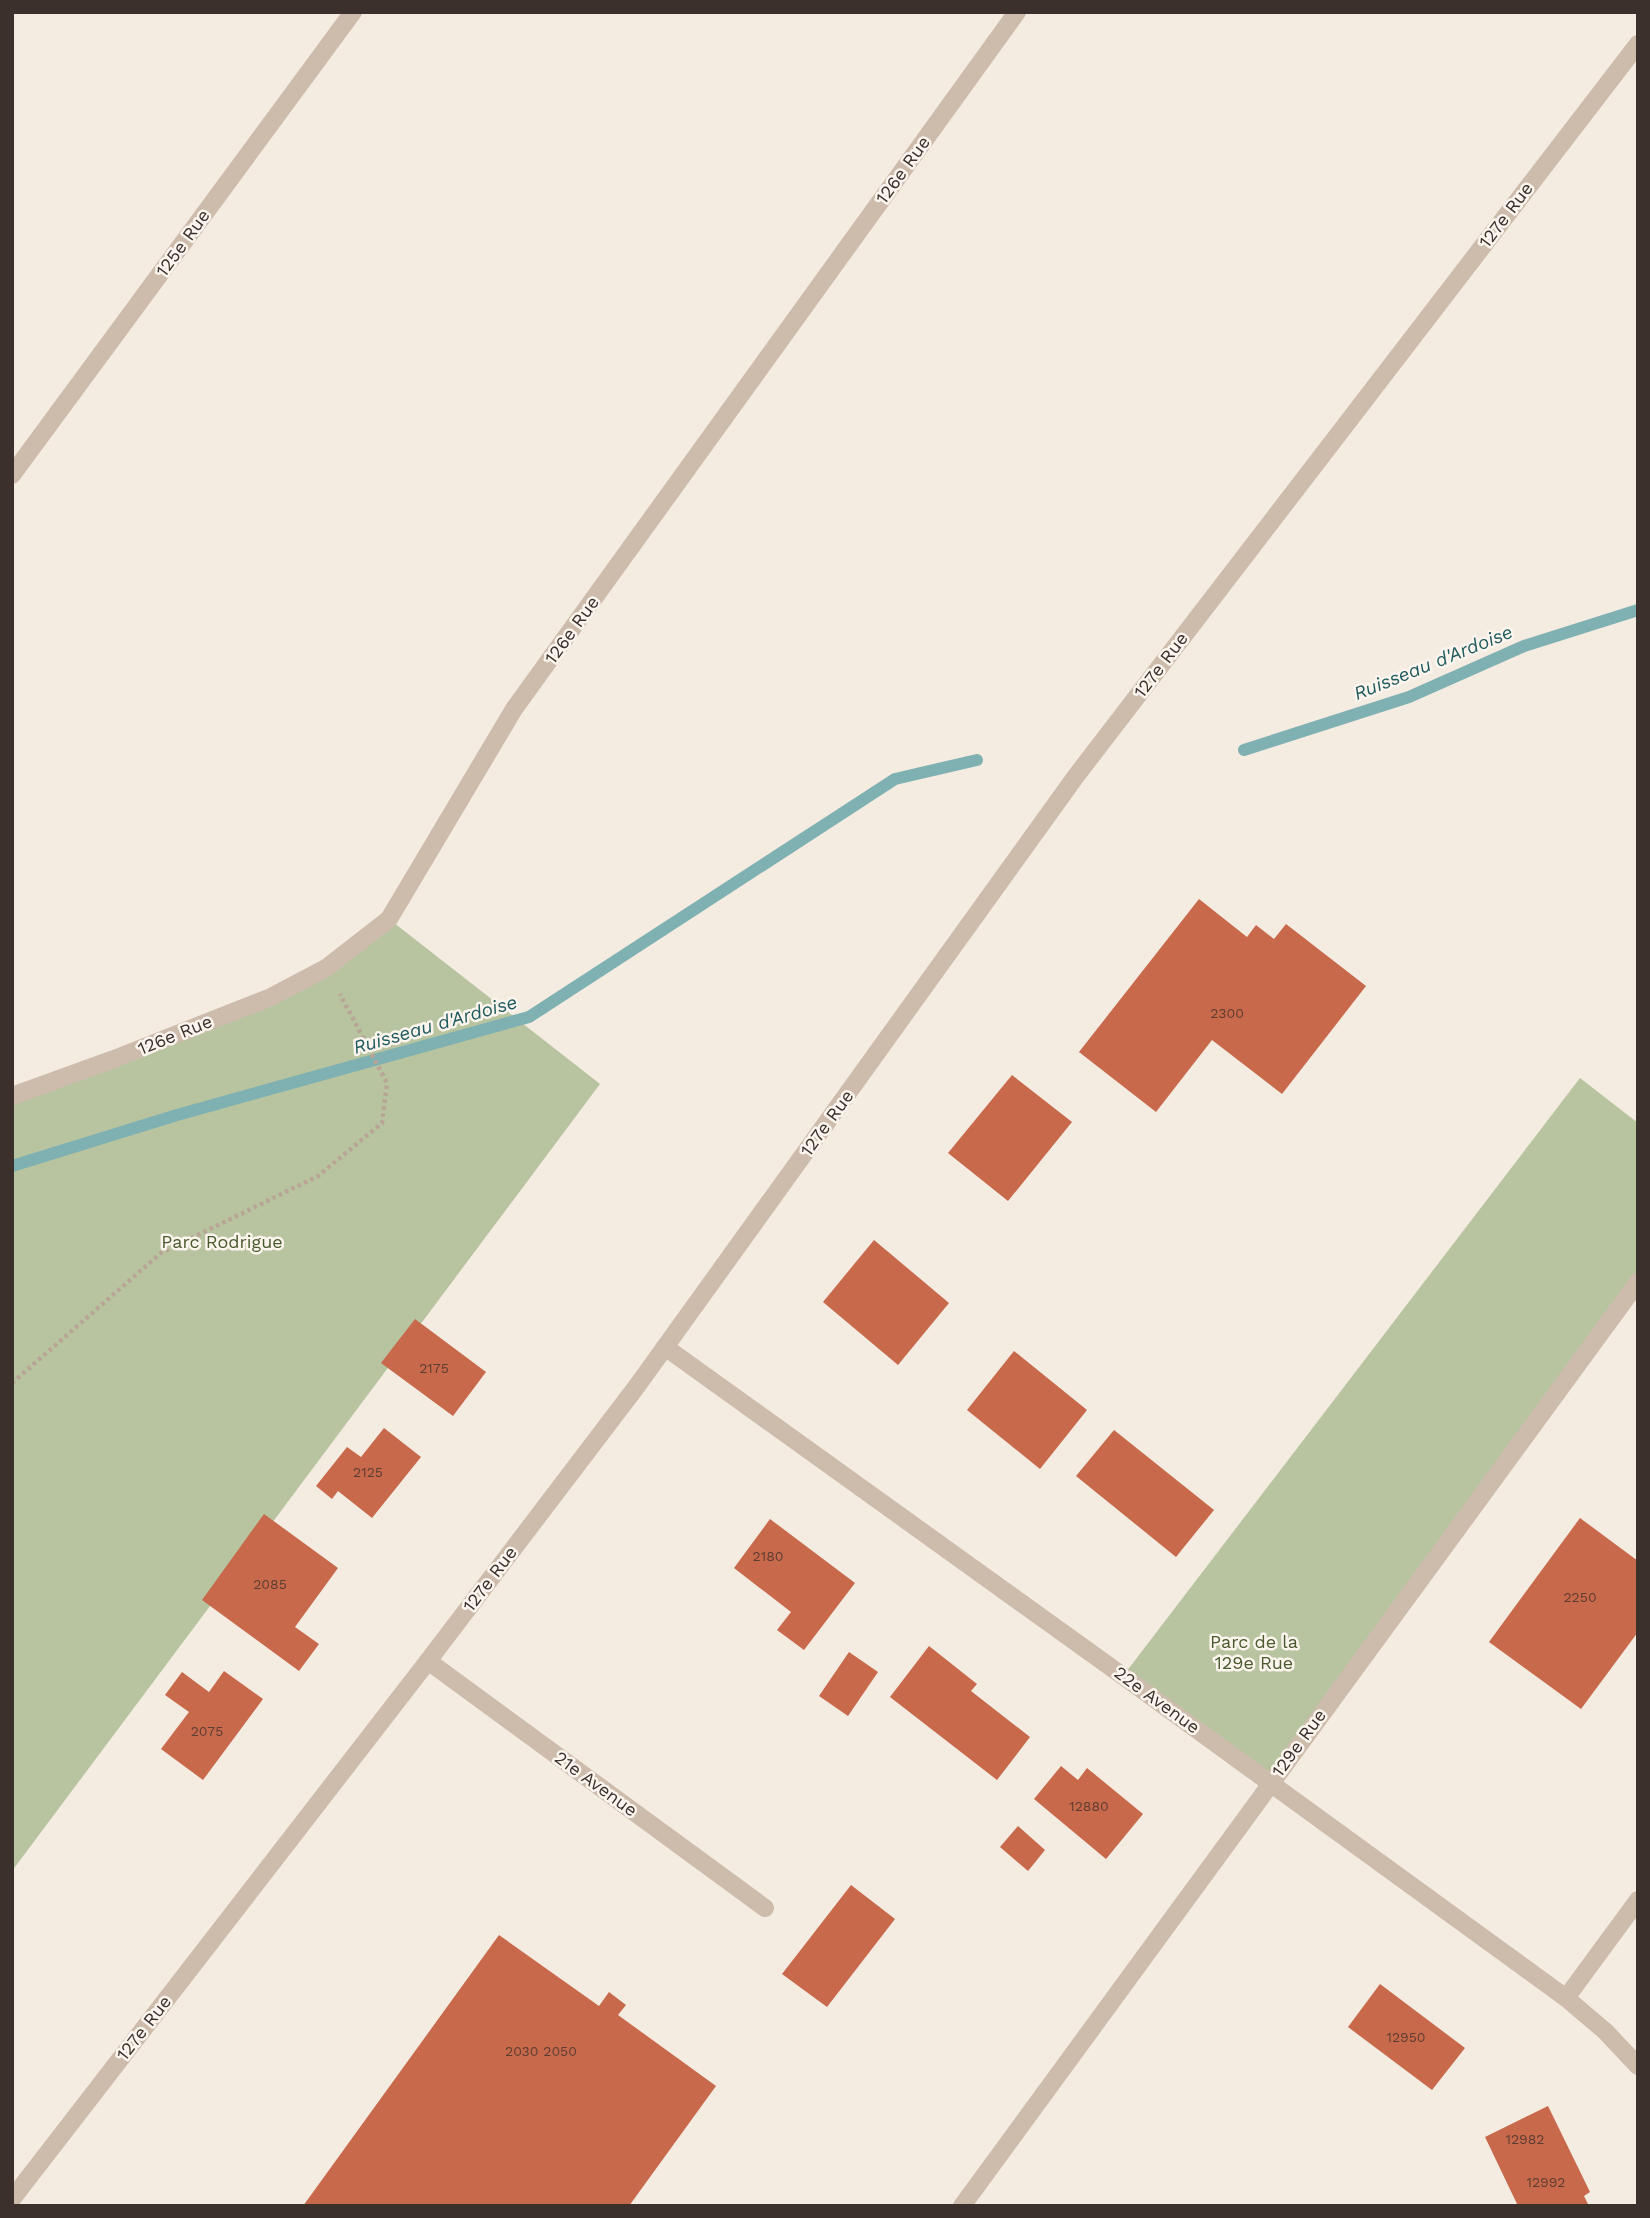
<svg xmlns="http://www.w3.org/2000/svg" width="1650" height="2218" font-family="'Work Sans',sans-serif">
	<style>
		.green { fill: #b8c4a0 }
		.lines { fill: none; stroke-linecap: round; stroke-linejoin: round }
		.stream { stroke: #7fb0b2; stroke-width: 12 }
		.building { fill: #c8694b }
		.path { stroke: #b9a596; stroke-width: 4.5; stroke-dasharray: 3.5 3.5; stroke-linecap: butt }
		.minor { stroke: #cdbbac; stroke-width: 18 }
		.tertiary { stroke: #cdbbac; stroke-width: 18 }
		.labels { text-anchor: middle; stroke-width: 5; stroke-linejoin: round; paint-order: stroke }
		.number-label { font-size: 14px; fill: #5e3e33 }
		.street-label { font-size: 18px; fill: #3b302b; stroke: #fbf5ee }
		.park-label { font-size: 18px; fill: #4a5a2e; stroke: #fbf5ee }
		.water-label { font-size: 19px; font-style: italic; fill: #1f5a5e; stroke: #fbf5ee }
	</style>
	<rect width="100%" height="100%" fill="#f4ebe1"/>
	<g class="green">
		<polygon points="389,919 600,1084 12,1871 12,1096 271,997"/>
		<polygon points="1580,1078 1638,1123 1638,1282 1270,1783 1123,1676"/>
	</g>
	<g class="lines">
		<g class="stream">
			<polyline points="1244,750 1409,697 1524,646 1638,610"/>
			<polyline points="12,1166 177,1115 529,1017 895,779 977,760"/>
		</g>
	</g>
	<g class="building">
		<polygon points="1199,899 1247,937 1256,925 1274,939 1286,924 1366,986 1282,1094 1212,1040 1156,1112 1079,1052"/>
		<polygon points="1012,1075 1072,1122 1008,1201 948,1153"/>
		<polygon points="874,1240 949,1303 898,1365 823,1302"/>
		<polygon points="415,1319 486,1372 453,1416 381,1363"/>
		<polygon points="1014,1351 1087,1410 1040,1469 967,1410"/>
		<polygon points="384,1428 421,1457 372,1518 338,1491 332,1499 316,1486 347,1447 361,1457"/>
		<polygon points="1114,1430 1214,1510 1176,1557 1076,1476"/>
		<polygon points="264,1514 338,1568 295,1627 319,1644 299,1671 202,1600"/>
		<polygon points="1580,1518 1638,1561 1638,1632 1581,1709 1489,1642"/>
		<polygon points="770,1519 855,1583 804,1650 777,1630 791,1612 734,1568"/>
		<polygon points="929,1646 977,1684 971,1691 1030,1737 997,1780 890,1697"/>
		<polygon points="849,1652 878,1672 848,1716 819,1696"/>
		<polygon points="224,1671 263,1699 203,1780 161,1749 189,1712 165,1695 182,1672 209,1692"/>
		<polygon points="1061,1766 1078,1780 1087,1768 1143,1814 1106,1859 1034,1799"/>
		<polygon points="1018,1826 1045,1850 1028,1871 1000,1847"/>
		<polygon points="851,1885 895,1919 827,2007 782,1974"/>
		<polygon points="499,1935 599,2006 609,1992 626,2005 618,2015 716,2086 629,2206 303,2206"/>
		<polygon points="1380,1984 1465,2048 1432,2090 1348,2027"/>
		<polygon points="1548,2106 1590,2192 1584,2196 1589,2206 1518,2206 1485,2137"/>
	</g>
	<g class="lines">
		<polyline class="path" points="12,1383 161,1253 318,1176 382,1123 387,1083 340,994"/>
		<g class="minor">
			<polyline points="12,475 353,12"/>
			<polyline points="12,1096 114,1059 271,997 326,968 389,919 514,709 1017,12"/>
			<polyline points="665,1347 1123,1676 1566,1998 1605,2031 1638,2066"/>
			<polyline points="428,1661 765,1908"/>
			<polyline points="1566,1998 1638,1900"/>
			<polyline points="962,2206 1638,1282"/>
		</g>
		<polyline class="tertiary" points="12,2199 428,1661 637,1386 1076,776 1638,44"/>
	</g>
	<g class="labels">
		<g class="number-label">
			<text x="1227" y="1018">2300</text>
			<text x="434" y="1373">2175</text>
			<text x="368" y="1477">2125</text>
			<text x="768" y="1561">2180</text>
			<text x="270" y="1589">2085</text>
			<text x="1580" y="1602">2250</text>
			<text x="207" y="1736">2075</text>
			<text x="1089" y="1811">12880</text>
			<text x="1406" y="2042">12950</text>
			<text x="541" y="2056">2030 2050</text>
			<text x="1525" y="2144">12982</text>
			<text x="1546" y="2187">12992</text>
		</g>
		<g class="street-label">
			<text transform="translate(903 170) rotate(-54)" y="6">126e Rue</text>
			<text transform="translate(1506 215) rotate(-53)" y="6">127e Rue</text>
			<text transform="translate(183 243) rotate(-54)" y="6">125e Rue</text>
			<text transform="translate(572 630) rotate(-54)" y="6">126e Rue</text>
			<text transform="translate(1161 665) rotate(-53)" y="6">127e Rue</text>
			<text transform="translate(175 1035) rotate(-22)" y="6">126e Rue</text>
			<text transform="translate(827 1123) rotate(-54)" y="6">127e Rue</text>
			<text transform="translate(490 1579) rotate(-53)" y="6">127e Rue</text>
			<text transform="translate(1157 1700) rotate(36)" y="6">22e Avenue</text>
			<text transform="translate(1299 1743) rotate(-54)" y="6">129e Rue</text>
			<text transform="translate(596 1784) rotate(36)" y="6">21e Avenue</text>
			<text transform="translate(144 2028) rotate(-52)" y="6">127e Rue</text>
		</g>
		<g class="park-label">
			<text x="222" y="1248">Parc Rodrigue</text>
			<text x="1254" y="1648">Parc de la<tspan x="1254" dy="21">129e Rue</tspan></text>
		</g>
		<g class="water-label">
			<text transform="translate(1433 662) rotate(-22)" y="7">Ruisseau d'Ardoise</text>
			<text transform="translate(435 1024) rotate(-16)" y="7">Ruisseau d'Ardoise</text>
		</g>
	</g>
	<rect width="1650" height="2218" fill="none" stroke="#3b302b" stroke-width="28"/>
</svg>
